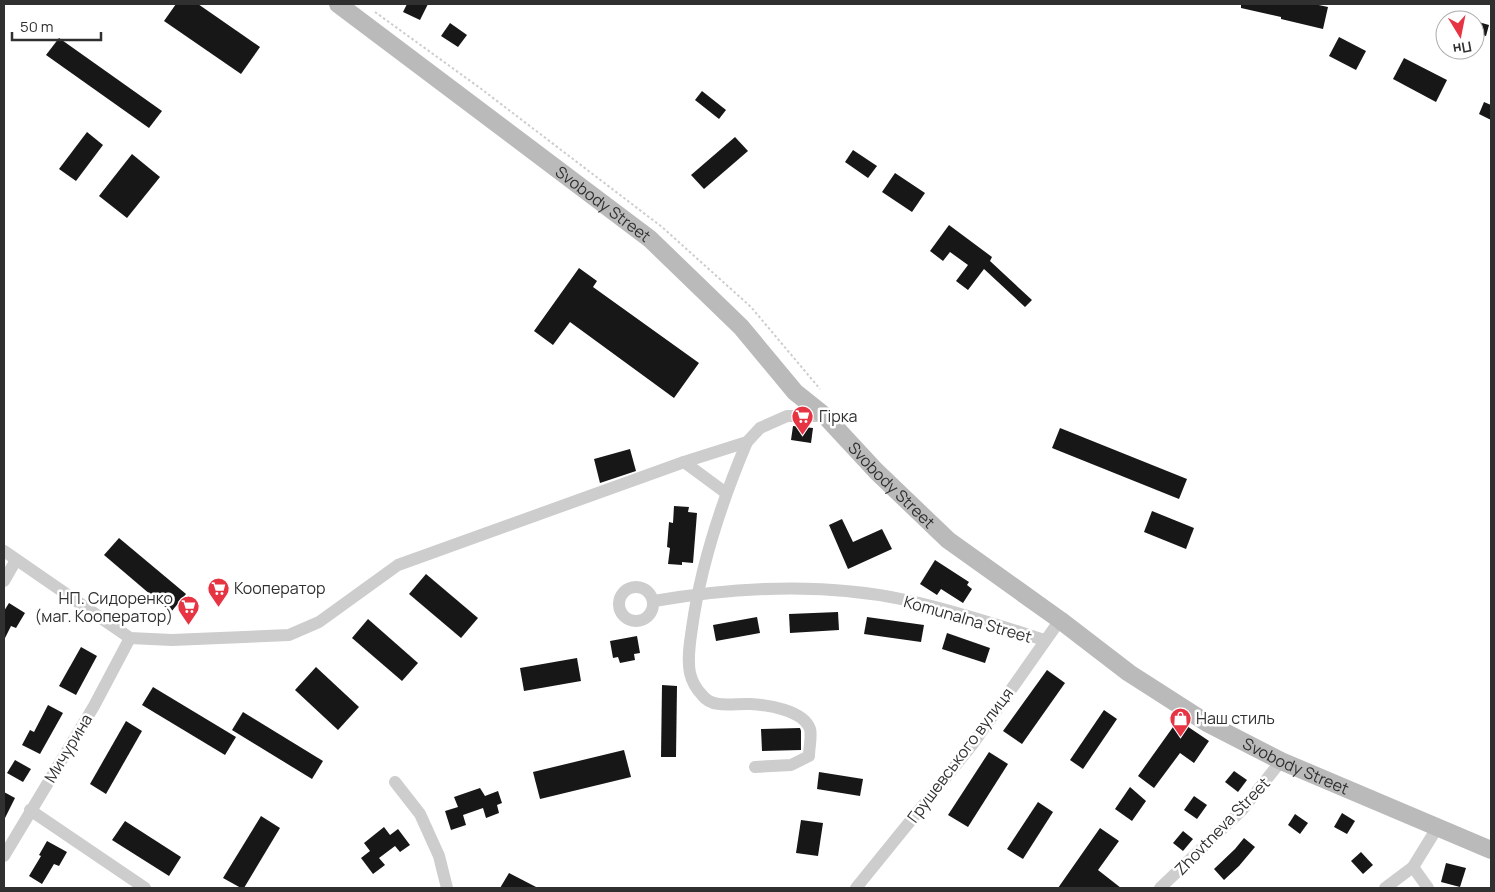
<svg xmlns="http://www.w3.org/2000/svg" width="1495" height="892" font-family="Manrope,sans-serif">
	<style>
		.building { fill: #171717 }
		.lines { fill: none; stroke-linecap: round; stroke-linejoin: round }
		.path { stroke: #cdcdcd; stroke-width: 2; stroke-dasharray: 2.5 2.5; stroke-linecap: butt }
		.street { stroke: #cdcdcd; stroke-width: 12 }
		.secondary { stroke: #bababa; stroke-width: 18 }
		.labels { text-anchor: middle; stroke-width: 5; stroke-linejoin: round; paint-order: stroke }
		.street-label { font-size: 16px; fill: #303030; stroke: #fff }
		.poi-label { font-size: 16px; fill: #303030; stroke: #fff; text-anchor: start }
	</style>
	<rect width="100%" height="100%" fill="#fff"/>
	<g class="building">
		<polygon points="176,4 198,4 260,47 241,74 164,21"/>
		<polygon points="407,4 428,4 420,20 403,12"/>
		<polygon points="1241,4 1314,4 1328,7 1323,29 1281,19 1281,17 1241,8"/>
		<polygon points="1475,21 1489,25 1486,36 1475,33"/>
		<polygon points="450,23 467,35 458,47 441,36"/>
		<polygon points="1339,37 1366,51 1356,70 1329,56"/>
		<polygon points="59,38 162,111 149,128 46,55"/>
		<polygon points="1404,58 1447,80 1436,102 1393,79"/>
		<polygon points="702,91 726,110 719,119 695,100"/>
		<polygon points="1484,102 1491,105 1491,120 1479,114"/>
		<polygon points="87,132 103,145 76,181 59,169"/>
		<polygon points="735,137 748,151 704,189 691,175"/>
		<polygon points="853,150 877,166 868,178 845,162"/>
		<polygon points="132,154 160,177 127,218 99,196"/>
		<polygon points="895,173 925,193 912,212 882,192"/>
		<polygon points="949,225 992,257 990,261 1032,300 1025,307 984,269 968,290 956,281 968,265 950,252 943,261 930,251"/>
		<polygon points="579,268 597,281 593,287 699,363 674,398 570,322 553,345 534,331"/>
		<polygon points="793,426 813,428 811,443 791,440"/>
		<polygon points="1060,428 1187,479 1179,499 1052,448"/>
		<polygon points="630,449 636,471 600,483 594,459"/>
		<polygon points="674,506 689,507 688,512 697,513 693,563 682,562 682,565 668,564 670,548 667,547 669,522 673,523"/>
		<polygon points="1152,511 1194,528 1186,549 1144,532"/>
		<polygon points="842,519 853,542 882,529 892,549 848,569 829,525"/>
		<polygon points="119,538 186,594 171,612 104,555"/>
		<polygon points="935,560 969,582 967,585 972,589 963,603 941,589 937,595 920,584"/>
		<polygon points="426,574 478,618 461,638 409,594"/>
		<polygon points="9,603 25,613 16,628 11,626 4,640 4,611"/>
		<polygon points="838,612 839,630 790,633 789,614"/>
		<polygon points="757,617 760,633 716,641 713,625"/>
		<polygon points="867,617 924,625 921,642 864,634"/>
		<polygon points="368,619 418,663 402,681 352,638"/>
		<polygon points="947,633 990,648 985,663 942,649"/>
		<polygon points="637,636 640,653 634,654 635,660 620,663 618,657 613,658 610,641"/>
		<polygon points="81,647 97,656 76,695 59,686"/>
		<polygon points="577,658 581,681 524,691 520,668"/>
		<polygon points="316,667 359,707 338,730 295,690"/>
		<polygon points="1047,670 1065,683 1022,744 1003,731"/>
		<polygon points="662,685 677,686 676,757 661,757"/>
		<polygon points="153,687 236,737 225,755 142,705"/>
		<polygon points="48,705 63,713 40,754 22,745 30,730 34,732"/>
		<polygon points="1104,710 1117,719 1083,769 1070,760"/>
		<polygon points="243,712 323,761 312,779 232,730"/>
		<polygon points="1178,720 1209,741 1194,763 1180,753 1154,788 1138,776"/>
		<polygon points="126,721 142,731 106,794 90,784"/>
		<polygon points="800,728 801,731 801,750 762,751 761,729"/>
		<polygon points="624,750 631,777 540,799 533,772"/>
		<polygon points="989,752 1008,764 968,827 948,815"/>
		<polygon points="15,760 31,769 23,782 7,773"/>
		<polygon points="1234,771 1247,780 1238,792 1225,782"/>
		<polygon points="819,772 863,779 860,796 817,789"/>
		<polygon points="1130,787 1146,801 1132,821 1115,809"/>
		<polygon points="480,788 485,796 498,791 502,803 497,805 499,813 486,818 483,808 463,815 466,825 451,830 445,811 458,807 454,797"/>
		<polygon points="4,792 15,798 4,820"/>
		<polygon points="1194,796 1207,805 1197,819 1184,810"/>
		<polygon points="1038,802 1053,812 1023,859 1007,849"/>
		<polygon points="1342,813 1355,821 1347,834 1334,827"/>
		<polygon points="1295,814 1308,823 1300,834 1288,825"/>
		<polygon points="261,816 280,828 244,888 241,888 223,878"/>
		<polygon points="801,820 823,823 818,856 796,853"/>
		<polygon points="125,821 181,857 169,876 112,840"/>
		<polygon points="384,827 390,835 398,829 410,845 400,852 395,846 379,858 385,865 373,874 361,858 370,851 364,843"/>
		<polygon points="1100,828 1119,841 1098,870 1121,888 1058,888"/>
		<polygon points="1183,831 1193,839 1183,851 1173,843"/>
		<polygon points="1244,838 1255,847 1239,866 1224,880 1214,869 1235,849"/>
		<polygon points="47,841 67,852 59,866 54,864 42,884 29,876 41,856 39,855"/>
		<polygon points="1361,852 1373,865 1363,874 1351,861"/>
		<polygon points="1446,863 1466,868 1460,887 1441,882"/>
		<polygon points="509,873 538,888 500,888"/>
	</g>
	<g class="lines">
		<polyline class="path" points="375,12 480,88 662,227 751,307 820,389"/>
		<g class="street">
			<path d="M747 442C722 501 701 563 692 628 690 642 687 659 690 673 692 682 697 690 703 696 713 709 735 703 750 704 768 705 803 710 810 729 812 736 809 748 809 756L791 765 755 767"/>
			<polyline points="684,462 726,493"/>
			<polyline points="4,551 130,638 172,640 289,635 319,622 398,565 684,462 747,442 760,428 787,416 825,416"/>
			<polyline points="4,581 16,560"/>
			<circle cx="636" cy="604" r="17"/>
			<path d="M654 601C736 587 823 582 906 600 953 610 999 625 1044 640"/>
			<polyline points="395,782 420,814 439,856 447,888"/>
			<polyline points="30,810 145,888"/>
			<polyline points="4,856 94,706 130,638"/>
			<polyline points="1413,867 1428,888"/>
			<polyline points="856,888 972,745 1060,620"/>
			<polyline points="1160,888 1242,810 1281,761"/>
			<polyline points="1385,888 1413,867 1437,828"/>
		</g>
		<path class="secondary" id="s1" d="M338 4 650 239 741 327 795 392 825 416 876 471 948 540 1060 620 1129 673 1207 723 1281 761 1491 850"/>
	</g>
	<defs>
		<symbol id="supermarket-pin" viewBox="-11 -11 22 30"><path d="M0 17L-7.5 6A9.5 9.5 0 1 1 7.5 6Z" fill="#e63443" stroke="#fff"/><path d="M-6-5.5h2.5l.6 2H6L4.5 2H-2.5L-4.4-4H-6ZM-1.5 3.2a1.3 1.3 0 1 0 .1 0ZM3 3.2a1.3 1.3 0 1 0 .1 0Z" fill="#fff"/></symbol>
		<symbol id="shop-pin" viewBox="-11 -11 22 30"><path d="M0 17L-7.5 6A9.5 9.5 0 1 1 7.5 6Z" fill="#e63443" stroke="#fff"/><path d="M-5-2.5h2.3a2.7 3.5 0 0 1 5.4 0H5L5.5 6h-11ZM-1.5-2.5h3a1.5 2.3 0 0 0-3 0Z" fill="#fff"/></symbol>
	</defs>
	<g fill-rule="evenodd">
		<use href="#supermarket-pin" x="790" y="404" width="25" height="34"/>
		<use href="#supermarket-pin" x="206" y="576" width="25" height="34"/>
		<use href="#supermarket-pin" x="176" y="594" width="25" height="34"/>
		<use href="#shop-pin" x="1168" y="706" width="25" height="34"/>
	</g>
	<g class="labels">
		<g class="street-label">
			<text dy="6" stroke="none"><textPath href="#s1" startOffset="332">Svobody Street</textPath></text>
			<text dy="6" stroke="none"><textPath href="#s1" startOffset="736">Svobody Street</textPath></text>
			<text transform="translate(968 619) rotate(16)" y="6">Komunalna Street</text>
			<text transform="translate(68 748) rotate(-59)" y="6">Мичурина</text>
			<text transform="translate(960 755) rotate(-53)" y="6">Грушевського вулиця</text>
			<text dy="6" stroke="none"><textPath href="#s1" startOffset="1231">Svobody Street</textPath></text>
			<text transform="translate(1222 826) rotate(-46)" y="6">Zhovtneva Street</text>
		</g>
		<g class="poi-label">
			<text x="819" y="422">Гірка</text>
			<text x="234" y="594">Кооператор</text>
			<text x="173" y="604" text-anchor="end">НП. Сидоренко<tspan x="173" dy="18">(маг. Кооператор)</tspan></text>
			<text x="1196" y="724">Наш стиль</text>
		</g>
	</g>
	<rect width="1495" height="892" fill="none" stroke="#303030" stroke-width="10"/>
	<g transform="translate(1460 35) rotate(170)"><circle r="24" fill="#ffffff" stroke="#acacac"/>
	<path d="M0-4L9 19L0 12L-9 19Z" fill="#e63443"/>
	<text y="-8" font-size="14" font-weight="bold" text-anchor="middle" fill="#303030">Пн</text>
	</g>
	<path d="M12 32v8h89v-8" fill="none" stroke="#303030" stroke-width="2.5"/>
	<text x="20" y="32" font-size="15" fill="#303030" stroke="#ffffff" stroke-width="4" paint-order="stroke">50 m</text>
</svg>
